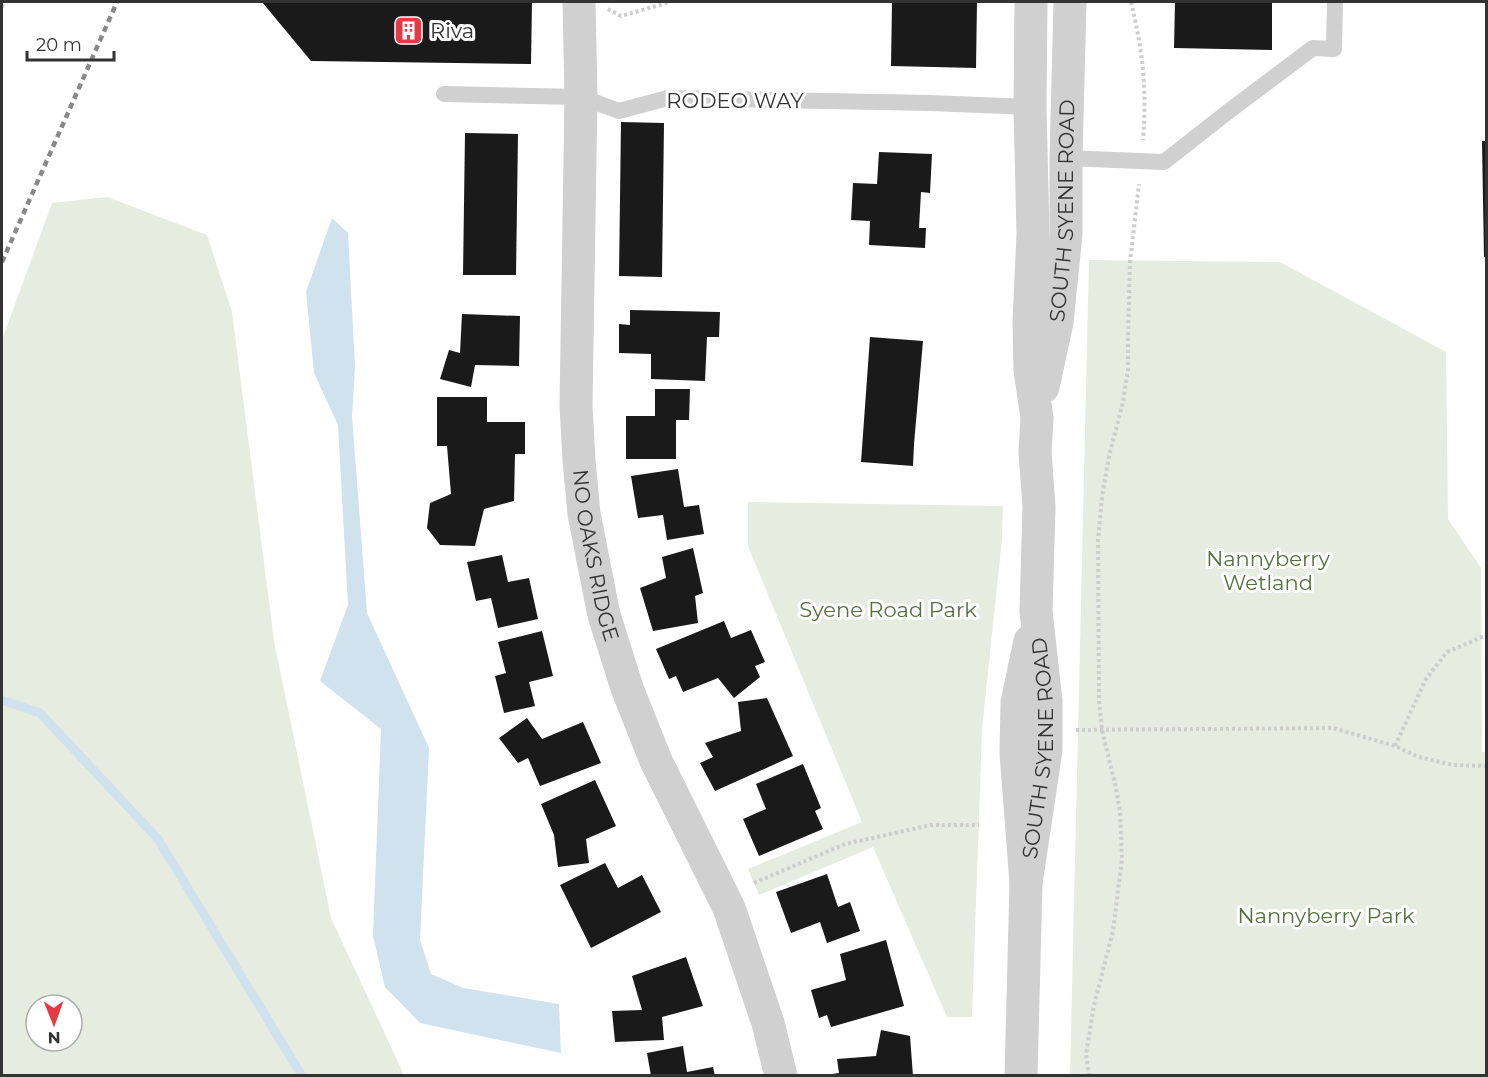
<svg xmlns="http://www.w3.org/2000/svg" width="1488" height="1077" font-family="Montserrat,sans-serif">
	<style>
		.green { fill: #e6ecdf; fill-rule: evenodd }
		.water { fill: #cfe2ee }
		.lines { fill: none; stroke-linecap: round; stroke-linejoin: round }
		.stream { stroke: #cfe2ee; stroke-width: 9 }
		.building { fill: #1a1a1a }
		.path { stroke: #cdcdcd; stroke-width: 4; stroke-dasharray: 3 3; stroke-linecap: butt }
		.service { stroke: #d0d0d0; stroke-width: 16 }
		.minor { stroke: #d0d0d0; stroke-width: 33 }
		.tertiary { stroke: #d0d0d0; stroke-width: 33 }
		.rail { stroke: #888; stroke-width: 4.5; stroke-dasharray: 6 4.5; stroke-linecap: butt }
		.labels { text-anchor: middle; stroke-width: 6; stroke-linejoin: round; paint-order: stroke }
		.poi-label { font-size: 21px; fill: #333; stroke: #fff; text-anchor: start }
		.street-label { font-size: 21px; fill: #333; stroke: #fff }
		.park-label { font-size: 21px; fill: #56703f; stroke: #fff }
	</style>
	<rect width="100%" height="100%" fill="#fff"/>
	<g class="green">
		<path d="M107 197 207 235 232 312 274 641 331 918 404 1075H2V340L52 203ZM36 1005H72V1041H36Z"/>
		<polygon points="1089,260 1280,262 1446,352 1448,519 1481,568 1482,752 1486,752 1486,1075 1070,1075"/>
		<polygon points="748,502 1003,506 1002,539 982,729 972,1017 947,1017 873,847 759,895 748,869 862,822 748,546"/>
	</g>
	<polygon class="water" points="332,218 348,233 355,367 352,416 367,613 429,748 420,940 431,974 463,988 559,1004 561,1053 420,1023 385,987 373,936 381,729 320,681 348,605 338,425 314,373 306,292"/>
	<g class="lines">
		<polyline class="stream" points="2,700 40,713 158,839 302,1076"/>
	</g>
	<g class="building">
		<polygon points="262,2 532,2 531,64 311,61"/>
		<polygon points="892,2 977,2 976,68 891,66"/>
		<polygon points="1175,2 1272,2 1272,50 1174,48"/>
		<polygon points="621,122 664,123 662,277 619,276"/>
		<polygon points="465,133 518,134 516,275 463,275"/>
		<polygon points="1482,141 1486,141 1486,257 1484,257"/>
		<polygon points="879,152 932,154 930,193 921,192 919,228 926,228 925,248 869,245 870,221 851,220 853,183 877,184"/>
		<polygon points="630,310 720,312 719,337 707,337 705,381 651,379 651,354 619,353 619,324 630,325"/>
		<polygon points="462,314 520,316 519,366 475,365 471,387 440,379 449,350 460,353"/>
		<polygon points="870,337 923,341 914,444 913,466 861,462"/>
		<polygon points="655,389 690,389 689,420 676,420 676,459 626,459 626,416 655,416"/>
		<polygon points="437,397 487,397 487,422 525,422 525,454 515,454 514,501 484,509 475,546 440,545 427,528 430,503 451,494 447,446 437,446"/>
		<polygon points="678,469 684,507 699,505 704,534 667,540 663,515 638,518 631,476"/>
		<polygon points="693,548 703,593 695,596 698,623 653,631 640,588 666,578 662,557"/>
		<polygon points="502,555 508,582 529,578 538,619 498,628 491,598 476,601 467,562"/>
		<polygon points="724,621 731,638 751,630 765,662 755,666 760,677 734,698 718,678 683,692 676,676 669,679 656,649"/>
		<polygon points="542,631 553,676 529,682 535,706 504,713 495,676 506,673 498,642"/>
		<polygon points="767,698 793,756 715,791 700,763 713,757 705,743 741,731 738,702"/>
		<polygon points="527,718 542,739 583,722 601,763 540,786 528,758 518,763 499,738"/>
		<polygon points="803,764 821,808 815,811 823,829 759,856 743,819 766,809 756,784"/>
		<polygon points="595,780 616,826 586,839 589,863 558,867 554,835 541,804"/>
		<polygon points="605,863 618,888 642,875 661,912 591,948 560,885"/>
		<polygon points="827,874 838,907 850,902 860,931 827,943 820,922 791,933 776,892"/>
		<polygon points="886,940 904,1006 831,1027 827,1015 819,1018 811,990 846,980 840,954"/>
		<polygon points="686,957 703,1006 662,1017 664,1040 615,1042 612,1011 642,1010 632,976"/>
		<polygon points="881,1030 910,1036 913,1076 832,1076 832,1074 839,1073 837,1059 876,1056"/>
		<polygon points="683,1046 687,1072 713,1067 715,1076 651,1076 647,1053"/>
	</g>
	<g class="lines">
		<g class="path">
			<path d="M1131 2C1143 52 1147 89 1143 140"/>
			<polyline points="2,7 4,2"/>
			<polyline points="608,9 621,16 670,2"/>
			<polyline points="1076,730 1333,728 1395,746 1419,757 1453,765 1486,766"/>
			<polyline points="1395,746 1426,679 1447,652 1482,637 1486,637"/>
			<polyline points="754,883 845,844 931,825 979,825"/>
			<polyline points="1089,1076 1086,1054 1094,1005 1113,931 1122,859 1120,811 1116,788 1102,730 1099,700 1098,540 1102,497 1109,456 1123,402 1128,369 1128,337 1130,262 1139,184"/>
		</g>
		<g class="service">
			<polyline points="444,94 581,97 619,111 668,98 930,103 1030,107"/>
			<polyline points="1066,158 1164,162 1229,111 1313,48 1334,49 1335,2"/>
		</g>
		<path class="minor" id="s1" d="M579 2 581 97 576 406 579 460 584 514 604 615 627 688 656 761 729 908 768 1023 781 1076"/>
		<g class="tertiary">
			<path id="s2" d="M1043 387 1057 322 1066 234V158L1070 2"/>
			<path id="s3" d="M1026 883 1046 750V701L1036 611 1039 507 1035 452 1037 418 1030 370 1029 321 1033 234 1030 107 1031 2"/>
			<polyline points="1021,1076 1026,883 1016,753 1017,703 1030,641"/>
		</g>
		<polyline class="rail" points="2,262 117,2"/>
	</g>
	<defs>
		<symbol id="building-square" viewBox="-11 -11 22 22"><rect x="-9" y="-9" width="18" height="18" rx="4" fill="#e63946" stroke="#fff"/><path d="M-4-6H4V6H1V3H-1V6H-4ZM-2.5-4.3h1.7v1.8h-1.7ZM.8-4.3h1.7v1.8H.8ZM-2.5-1h1.7V.8h-1.7ZM.8-1h1.7V.8H.8Z" fill="#fff"/></symbol>
	</defs>
	<g fill-rule="evenodd">
		<use href="#building-square" x="392" y="14" width="33" height="33"/>
	</g>
	<g class="labels">
		<g class="poi-label">
			<text x="430" y="38">Riva</text>
		</g>
		<g class="street-label">
			<text x="735" y="108">RODEO WAY</text>
			<text dy="7" stroke="none"><textPath href="#s2" startOffset="178">SOUTH SYENE ROAD</textPath></text>
			<text dy="7" stroke="none"><textPath href="#s1" startOffset="555">NO OAKS RIDGE</textPath></text>
			<text dy="7" stroke="none"><textPath href="#s3" startOffset="136">SOUTH SYENE ROAD</textPath></text>
		</g>
		<g class="park-label">
			<text x="1268" y="566">Nannyberry<tspan x="1268" dy="24">Wetland</tspan></text>
			<text x="888" y="617">Syene Road Park</text>
			<text x="1326" y="923">Nannyberry Park</text>
		</g>
	</g>
	<rect width="1488" height="1077" fill="none" stroke="#333333" stroke-width="6"/>
	<g transform="translate(54 1023) rotate(179)"><circle r="28" fill="#ffffff" stroke="#adadad" stroke-width="1.5"/>
	<path d="M0-4.5L10 22L0 15L-10 22Z" fill="#e63946"/>
	<text y="-9" font-size="16" font-weight="bold" text-anchor="middle" fill="#333333">N</text>
	</g>
	<path d="M27 51v9h87v-9" fill="none" stroke="#333333" stroke-width="3"/>
	<text x="36" y="51" font-size="18" fill="#333333" stroke="#ffffff" stroke-width="4.5" paint-order="stroke">20 m</text>
</svg>
